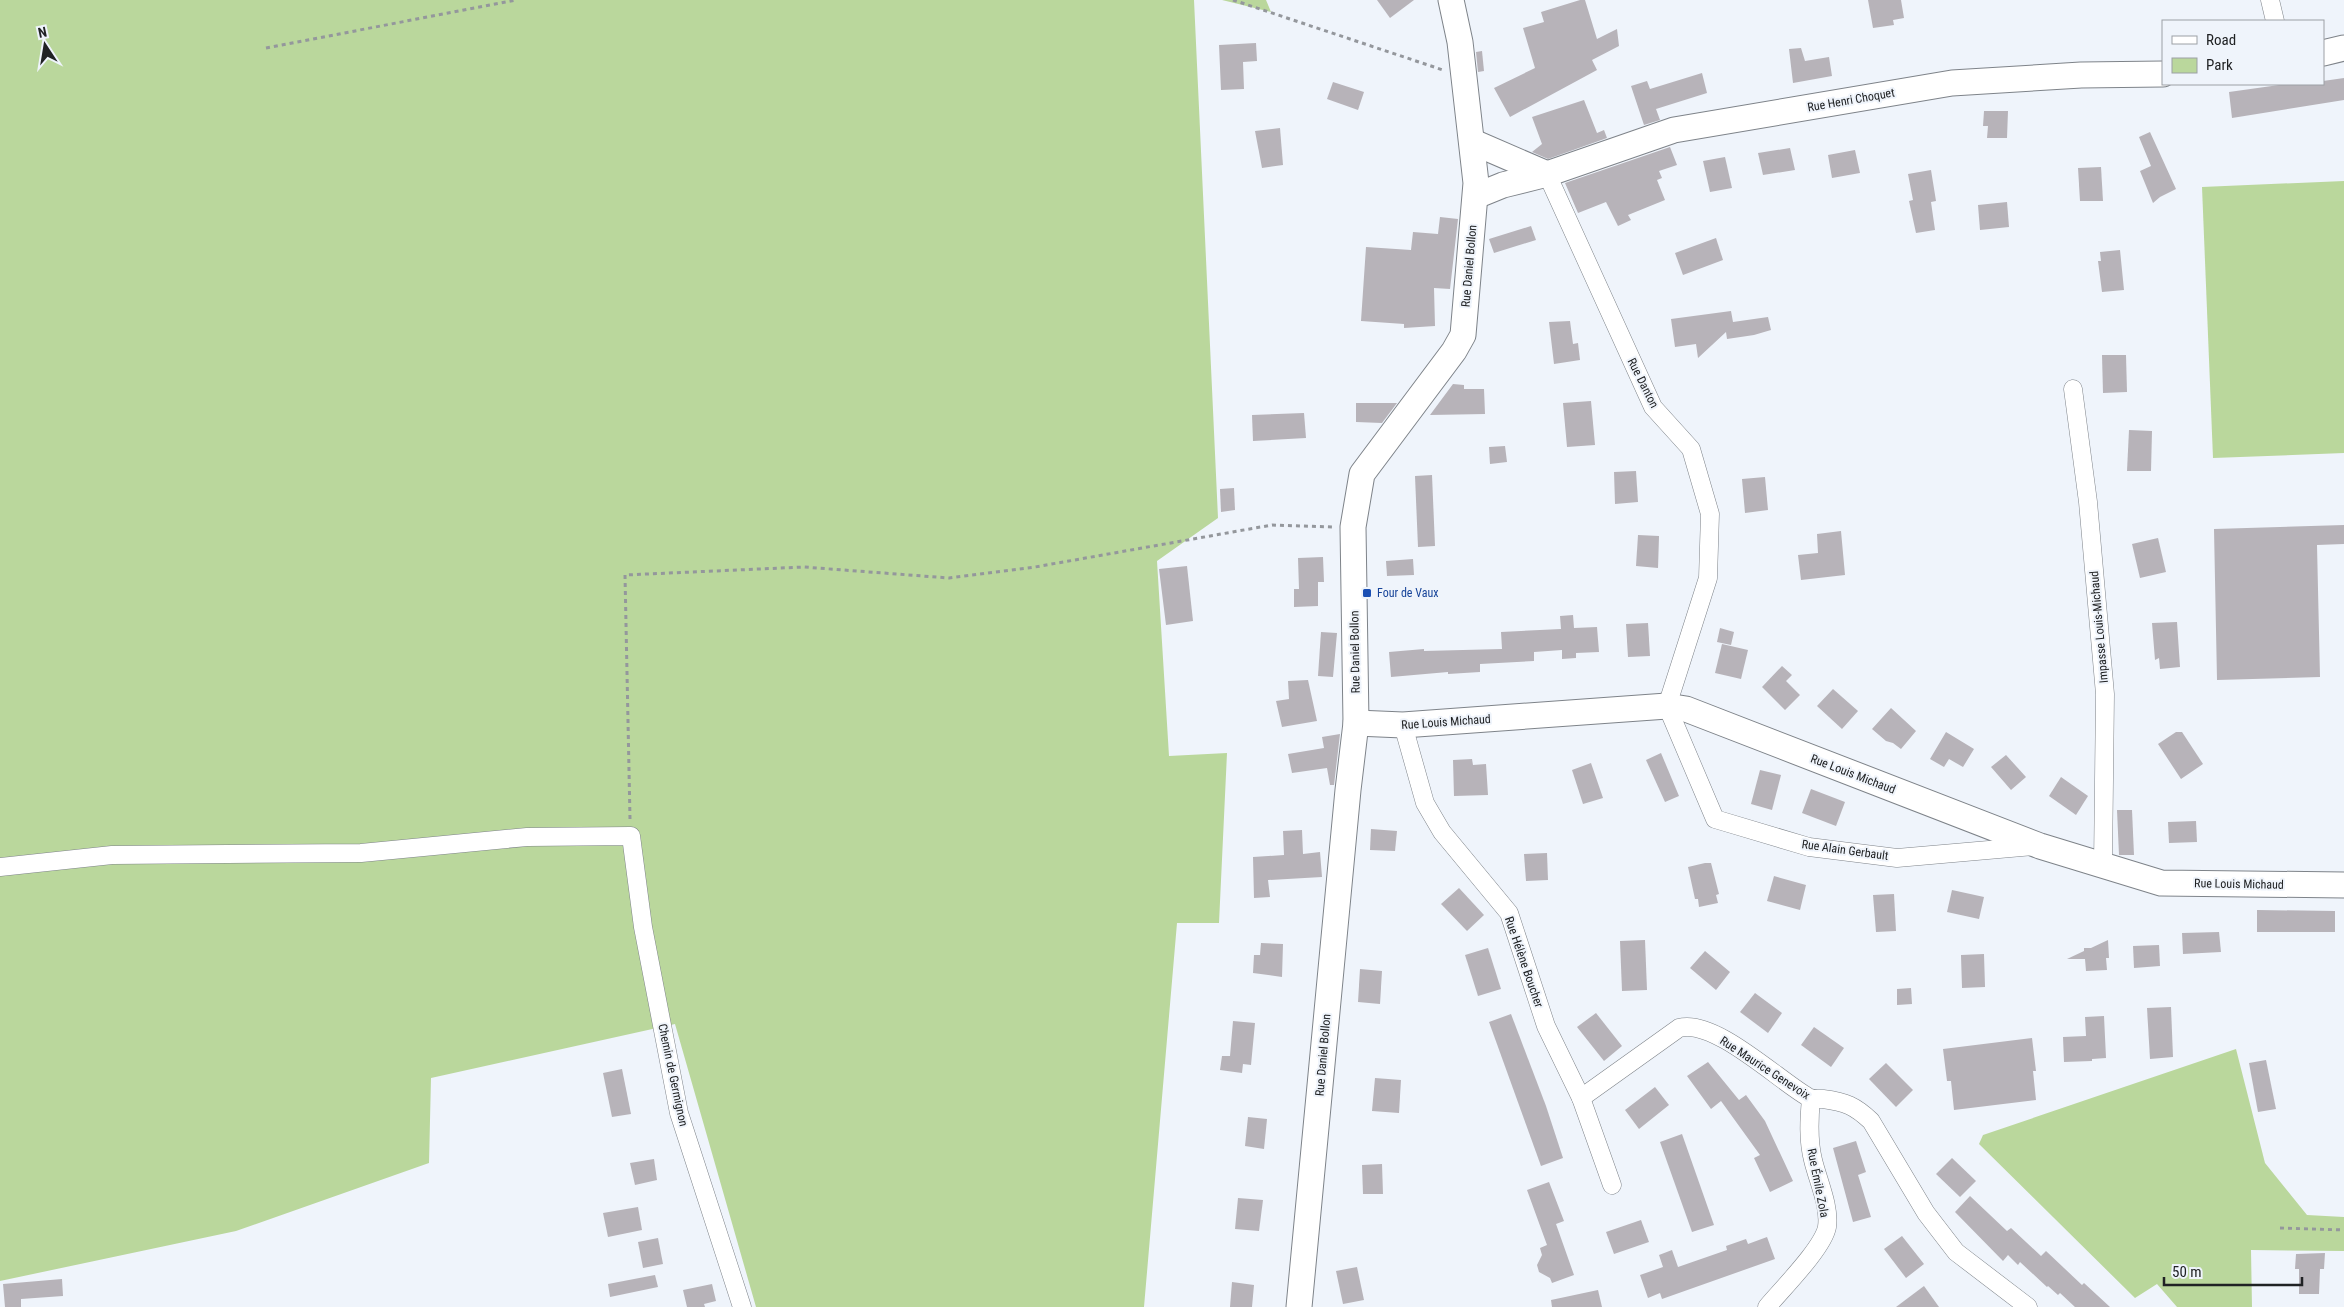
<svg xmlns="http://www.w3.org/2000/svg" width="2344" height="1307" font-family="'Roboto Condensed',sans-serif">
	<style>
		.green { fill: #bad79c }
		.building { fill: #b7b3b9 }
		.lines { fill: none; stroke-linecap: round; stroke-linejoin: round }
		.street-casing { stroke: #7e8389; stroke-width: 19 }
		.secondary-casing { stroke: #7e8389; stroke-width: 27 }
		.path { stroke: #94979c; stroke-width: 3; stroke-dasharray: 4 4; stroke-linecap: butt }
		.street { stroke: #fff; stroke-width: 18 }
		.secondary { stroke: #fff; stroke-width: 25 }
		.transit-dot { fill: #1a4fb4; stroke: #eff4fb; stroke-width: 2 }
		.labels { text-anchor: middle; stroke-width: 4; stroke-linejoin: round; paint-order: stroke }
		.street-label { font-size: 12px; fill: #202224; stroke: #eff4fb }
		.transit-label { font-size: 12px; fill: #164399; stroke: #eff4fb; text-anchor: start }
	</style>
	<rect width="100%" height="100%" fill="#eff4fb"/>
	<g class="green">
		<polygon points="0,0 1194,0 1218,518 1157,561 1169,756 1227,753 1219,923 1177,923 1144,1307 756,1307 675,1024 431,1078 429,1163 236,1231 0,1281"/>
		<polygon points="1222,0 1266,0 1271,12"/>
		<polygon points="2344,181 2344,453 2213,458 2202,187"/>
		<polygon points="2236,1049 2265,1163 2307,1215 2344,1217 2344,1251 2251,1250 2252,1307 2177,1307 2157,1284 2135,1298 1979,1144 1983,1135"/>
	</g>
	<g class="building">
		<polygon points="1377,0 1414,0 1390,18"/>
		<polygon points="1580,0 1585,0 1597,39 1617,29 1619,46 1592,60 1597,70 1510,117 1494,88 1535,68 1523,28 1544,22 1541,12"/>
		<polygon points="1868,0 1901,0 1904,18 1893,20 1894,25 1873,28"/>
		<polygon points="1256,43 1257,61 1243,62 1244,89 1221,90 1219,45"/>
		<polygon points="1801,48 1805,61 1829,57 1832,76 1793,83 1789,49"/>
		<polygon points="1482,51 1484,71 1478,72 1476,52"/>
		<polygon points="1702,73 1707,93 1656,109 1660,120 1644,125 1631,86 1647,81 1650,89"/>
		<polygon points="2344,78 2344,100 2232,118 2229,92 2286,84 2323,84 2323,81"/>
		<polygon points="1333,82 1364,92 1358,110 1327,99"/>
		<polygon points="1584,100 1597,133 1604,130 1607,138 1548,159 1532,152 1542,144 1532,117"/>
		<polygon points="1984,111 2008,111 2007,138 1987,138 1988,126 1983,126"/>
		<polygon points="1280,128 1283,165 1262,168 1255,131"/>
		<polygon points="2150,132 2176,189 2160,197 2153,203 2140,171 2151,166 2139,137"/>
		<polygon points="1670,147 1677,165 1659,171 1662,178 1657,180 1665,200 1628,215 1631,220 1618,226 1606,202 1578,213 1565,183"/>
		<polygon points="1790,148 1795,170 1763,175 1758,153"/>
		<polygon points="1855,150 1860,173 1832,178 1828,155"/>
		<polygon points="1725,157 1732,188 1710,192 1703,161"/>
		<polygon points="2101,167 2103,201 2080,201 2078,168"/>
		<polygon points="1931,170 1936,201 1931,202 1935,230 1916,233 1909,201 1913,200 1908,174"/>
		<polygon points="2007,202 2009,227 1980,230 1978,205"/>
		<polygon points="1440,217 1458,219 1450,289 1434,288 1435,326 1404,328 1404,324 1361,321 1366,247 1411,250 1413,232 1438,234"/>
		<polygon points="1531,226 1536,240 1494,253 1489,239"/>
		<polygon points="1716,238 1723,260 1683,275 1675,253"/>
		<polygon points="2120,250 2124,290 2102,292 2098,261 2101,261 2100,252"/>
		<polygon points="1731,311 1733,322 1768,317 1771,330 1754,335 1727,339 1726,332 1698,358 1696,344 1675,347 1671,319"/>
		<polygon points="1570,321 1573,344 1578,343 1580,360 1554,364 1549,322"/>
		<polygon points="2102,355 2126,355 2127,392 2103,393"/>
		<polygon points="1453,384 1464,385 1464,389 1484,389 1485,414 1430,415"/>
		<polygon points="1591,401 1595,445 1567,447 1563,403"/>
		<polygon points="1356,403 1397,403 1382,423 1356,422"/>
		<polygon points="1304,413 1306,438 1253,441 1252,415"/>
		<polygon points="2129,430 2152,431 2151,471 2127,471"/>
		<polygon points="1505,446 1507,462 1490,464 1489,447"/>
		<polygon points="1636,471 1638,502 1615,504 1614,472"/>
		<polygon points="1432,475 1435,546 1418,547 1415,476"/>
		<polygon points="1765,477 1768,510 1745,513 1742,479"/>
		<polygon points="1234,488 1235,510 1221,512 1220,489"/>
		<polygon points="2344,525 2344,544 2317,545 2320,677 2217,680 2214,529"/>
		<polygon points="1841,531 1845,575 1801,580 1798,555 1818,553 1817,534"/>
		<polygon points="1638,535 1659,536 1658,568 1636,566"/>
		<polygon points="2158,538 2166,572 2140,578 2132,544"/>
		<polygon points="1323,557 1324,582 1318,582 1318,606 1294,607 1294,589 1299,589 1298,558"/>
		<polygon points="1413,559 1414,575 1387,576 1386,561"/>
		<polygon points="1187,566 1193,621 1166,625 1159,569"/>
		<polygon points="1573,615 1574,628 1597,627 1599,652 1576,653 1576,658 1562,659 1562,650 1534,652 1534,661 1480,664 1480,672 1448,674 1448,672 1391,677 1389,652 1424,649 1424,651 1502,649 1501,632 1561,629 1560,616"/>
		<polygon points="2177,622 2180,667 2160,669 2159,658 2155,660 2152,623"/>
		<polygon points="1648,623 1650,656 1628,657 1626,624"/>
		<polygon points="1720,628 1734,632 1731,645 1717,642"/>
		<polygon points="1321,632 1337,633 1333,677 1318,676"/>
		<polygon points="1722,644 1748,650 1741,679 1715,673"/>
		<polygon points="1782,666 1792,675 1786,681 1800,695 1785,710 1762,687"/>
		<polygon points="1308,680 1317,721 1282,727 1276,701 1289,699 1288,681"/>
		<polygon points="1833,689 1858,711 1842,729 1817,706"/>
		<polygon points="1891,708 1916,731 1901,749 1893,743 1886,741 1872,729"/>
		<polygon points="1946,732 1974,749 1963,767 1949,759 1944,767 1930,759"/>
		<polygon points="2176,732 2182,732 2203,764 2181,779 2158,744"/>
		<polygon points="1340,734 1334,785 1330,785 1327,768 1292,773 1288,754 1324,748 1322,737"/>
		<polygon points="1661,753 1679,796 1665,802 1646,760"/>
		<polygon points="2006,755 2026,777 2011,790 1991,767"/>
		<polygon points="1472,759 1473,765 1486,764 1488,795 1454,796 1453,760"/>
		<polygon points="1591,763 1603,798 1583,804 1572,770"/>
		<polygon points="1760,770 1781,775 1772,810 1751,804"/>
		<polygon points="2061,777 2088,796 2076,815 2049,796"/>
		<polygon points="1811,789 1845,802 1836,826 1802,813"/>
		<polygon points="2117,810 2132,810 2134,855 2119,855"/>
		<polygon points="2196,821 2197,842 2169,843 2168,822"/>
		<polygon points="1371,829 1397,831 1395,851 1370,850"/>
		<polygon points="1302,830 1303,854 1320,852 1322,877 1268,880 1270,897 1254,898 1253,857 1284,855 1283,831"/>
		<polygon points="1547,853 1548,880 1526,881 1524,854"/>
		<polygon points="1705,863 1711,863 1719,894 1716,895 1718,903 1699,907 1698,899 1695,899 1688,867"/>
		<polygon points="1774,876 1806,885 1800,910 1767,901"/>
		<polygon points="1459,888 1484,915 1467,931 1441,904"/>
		<polygon points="1952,890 1984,897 1979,919 1947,912"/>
		<polygon points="1894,894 1896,931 1876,932 1873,895"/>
		<polygon points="2257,910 2335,911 2335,932 2257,932"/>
		<polygon points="2219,932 2221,952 2183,954 2182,933"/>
		<polygon points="1645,940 1647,990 1622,991 1620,941"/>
		<polygon points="2108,940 2109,958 2106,958 2107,970 2086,971 2085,959 2067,959 2084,951 2084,948 2091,948"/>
		<polygon points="1261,943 1283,944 1282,977 1253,973 1254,955 1260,955"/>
		<polygon points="2159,945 2160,966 2134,968 2133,946"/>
		<polygon points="1488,948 1501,989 1478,996 1465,955"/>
		<polygon points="1705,951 1730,972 1716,990 1690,968"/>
		<polygon points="1984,954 1985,987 1962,988 1961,955"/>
		<polygon points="1360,969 1382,971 1380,1004 1358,1002"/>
		<polygon points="1911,988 1912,1004 1897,1005 1897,989"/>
		<polygon points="1755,993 1782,1013 1768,1033 1740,1012"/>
		<polygon points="2171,1007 2173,1057 2150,1059 2147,1008"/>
		<polygon points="1596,1013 1622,1046 1604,1061 1577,1027"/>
		<polygon points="1511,1014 1546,1106 1563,1158 1541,1166 1489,1022"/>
		<polygon points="2104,1016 2106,1058 2092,1059 2092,1061 2064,1062 2063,1037 2086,1036 2085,1017"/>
		<polygon points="1233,1021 1255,1023 1251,1065 1243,1064 1242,1073 1220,1070 1222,1056 1230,1056"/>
		<polygon points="1814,1027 1844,1048 1831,1067 1801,1045"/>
		<polygon points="2032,1038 2036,1071 2033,1071 2036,1100 1954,1110 1951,1081 1947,1081 1943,1049"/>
		<polygon points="2266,1060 2276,1109 2258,1112 2249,1063"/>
		<polygon points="1708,1062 1739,1100 1746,1095 1765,1121 1793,1181 1770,1192 1754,1158 1760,1155 1721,1101 1711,1109 1687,1076"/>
		<polygon points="1886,1063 1913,1090 1896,1107 1869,1079"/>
		<polygon points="622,1069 631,1114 612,1117 603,1073"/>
		<polygon points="1375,1078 1401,1080 1399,1113 1372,1111"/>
		<polygon points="1655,1087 1669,1105 1639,1129 1625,1110"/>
		<polygon points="1248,1117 1267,1119 1264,1149 1245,1146"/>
		<polygon points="1682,1134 1714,1225 1692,1232 1660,1142"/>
		<polygon points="1856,1141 1866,1172 1858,1175 1871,1217 1853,1222 1833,1148"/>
		<polygon points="1952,1158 1976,1181 1960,1197 1936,1174"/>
		<polygon points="654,1159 657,1180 635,1185 630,1163"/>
		<polygon points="1382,1164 1383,1194 1363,1194 1362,1165"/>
		<polygon points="1549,1182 1564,1221 1556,1224 1574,1275 1552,1283 1550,1278 1539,1272 1537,1265 1542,1255 1540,1248 1547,1245 1527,1190"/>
		<polygon points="1970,1196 2007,1231 2011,1228 2041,1256 2046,1251 2082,1285 2084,1283 2110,1307 2075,1307 2060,1293 2058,1295 2048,1286 2047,1287 2020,1262 2018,1265 2008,1255 2003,1261 1955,1212"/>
		<polygon points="1238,1198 1263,1200 1259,1231 1235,1229"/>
		<polygon points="638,1207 642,1230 608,1237 603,1213"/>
		<polygon points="1641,1220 1649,1242 1614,1254 1606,1232"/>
		<polygon points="1902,1236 1924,1264 1906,1278 1884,1249"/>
		<polygon points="1767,1237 1775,1259 1662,1299 1660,1293 1648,1298 1640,1275 1663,1267 1659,1255 1672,1250 1678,1267 1727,1250 1726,1246 1746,1239 1748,1244"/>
		<polygon points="658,1238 663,1264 643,1268 638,1242"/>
		<polygon points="2325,1253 2324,1269 2320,1269 2319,1294 2299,1294 2299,1269 2295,1269 2296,1254"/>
		<polygon points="1357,1267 1364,1300 1343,1304 1336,1271"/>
		<polygon points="655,1275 658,1287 610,1297 608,1284"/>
		<polygon points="62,1279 63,1296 21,1299 21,1307 5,1307 3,1284"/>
		<polygon points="1232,1282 1254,1285 1252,1307 1230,1307"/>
		<polygon points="712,1284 716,1301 704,1304 705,1307 687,1307 683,1290"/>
		<polygon points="1924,1286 1939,1307 1896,1307"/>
		<polygon points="1598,1290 1602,1307 1552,1307 1551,1300"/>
	</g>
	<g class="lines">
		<defs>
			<g id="street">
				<polyline points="2270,0 2275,21"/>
				<polyline points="1547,174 1653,407 1691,449 1710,514 1708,578 1667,706 1715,819 1809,847 1897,858 2035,846"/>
				<polyline points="2073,389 2088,502 2105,694 2103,866"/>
				<polyline points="1403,725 1425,803 1442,832 1509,913 1546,1026 1581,1098 1612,1185"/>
				<polyline points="0,867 112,855 361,853 527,837 631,836 643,927 679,1113 742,1307"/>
				<path d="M1581 1098 1679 1028C1714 1018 1778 1080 1808 1097 1813 1100 1818 1099 1823 1099 1846 1102 1855 1106 1871 1121L1926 1213 1956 1252 2028 1307"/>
				<path d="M1767 1307C1782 1289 1823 1248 1827 1227 1830 1206 1818 1181 1813 1160 1808 1140 1809 1120 1811 1099"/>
			</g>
			<g id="secondary">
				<polyline points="2323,53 2344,48"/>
				<polyline points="1473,142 1547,174"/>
				<polyline points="1476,196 1503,185 1547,174 1674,130 1952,83 2081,75 2163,74"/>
				<polyline points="1356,723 1403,725 1667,706 1686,709 2040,846 2161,883 2344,885"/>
				<polyline points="1299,1307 1348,790 1356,723 1353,527 1362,474 1454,351 1463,335 1476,183 1460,42 1451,0"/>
			</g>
		</defs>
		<use href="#street" class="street-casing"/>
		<use href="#secondary" class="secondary-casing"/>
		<g class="path">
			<polyline points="1233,0 1443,70"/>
			<polyline points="266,48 516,0"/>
			<polyline points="630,819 625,575 804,567 949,578 1035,567 1272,525 1333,527"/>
			<polyline points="2280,1228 2344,1230"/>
		</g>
		<use href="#street" class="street"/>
		<use href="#secondary" class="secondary"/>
	</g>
	<rect class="transit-dot" x="1362" y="588" width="10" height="10" rx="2.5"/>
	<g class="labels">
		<g class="street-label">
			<text transform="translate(1851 100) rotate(-10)" y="4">Rue Henri Choquet</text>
			<text transform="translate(1469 266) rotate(-85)" y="4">Rue Daniel Bollon</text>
			<text transform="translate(1643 383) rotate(63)" y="4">Rue Danton</text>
			<text transform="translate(2099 627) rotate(-95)" y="4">Impasse Louis-Michaud</text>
			<text transform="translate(1355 652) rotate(-91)" y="4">Rue Daniel Bollon</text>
			<text transform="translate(1446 722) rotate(-4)" y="4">Rue Louis Michaud</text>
			<text transform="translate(1853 774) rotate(21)" y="4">Rue Louis Michaud</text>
			<text transform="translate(1845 850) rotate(8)" y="4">Rue Alain Gerbault</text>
			<text transform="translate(2239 884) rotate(1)" y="4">Rue Louis Michaud</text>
			<text transform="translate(1524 962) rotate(71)" y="4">Rue Hélène Boucher</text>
			<text transform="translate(1323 1055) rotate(-85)" y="4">Rue Daniel Bollon</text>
			<text transform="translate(1765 1068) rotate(33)" y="4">Rue Maurice Genevoix</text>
			<text transform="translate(673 1075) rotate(78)" y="4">Chemin de Germignon</text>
			<text transform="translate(1818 1183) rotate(79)" y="4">Rue Émile Zola</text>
		</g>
		<g class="transit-label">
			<text x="1377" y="597">Four de Vaux</text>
		</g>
	</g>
	<rect x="2162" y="20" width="162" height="65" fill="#eff4fb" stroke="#9ca0a5"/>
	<rect x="2172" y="36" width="25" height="8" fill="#ffffff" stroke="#9ca0a5"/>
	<text x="2206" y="45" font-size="15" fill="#202224">Road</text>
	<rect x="2172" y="58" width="25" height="15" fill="#bad79c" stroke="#9ca0a5"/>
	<text x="2206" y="70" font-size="15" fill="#202224">Park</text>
	<g transform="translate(45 45) rotate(348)" stroke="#eff4fb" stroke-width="4" paint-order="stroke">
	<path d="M0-4L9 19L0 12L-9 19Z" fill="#202224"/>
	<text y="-8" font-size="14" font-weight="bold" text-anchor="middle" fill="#202224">N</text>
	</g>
	<path d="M2164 1277v8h138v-8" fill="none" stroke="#202224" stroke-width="2.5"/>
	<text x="2172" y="1277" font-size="15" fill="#202224" stroke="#eff4fb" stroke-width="4" paint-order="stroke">50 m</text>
</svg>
